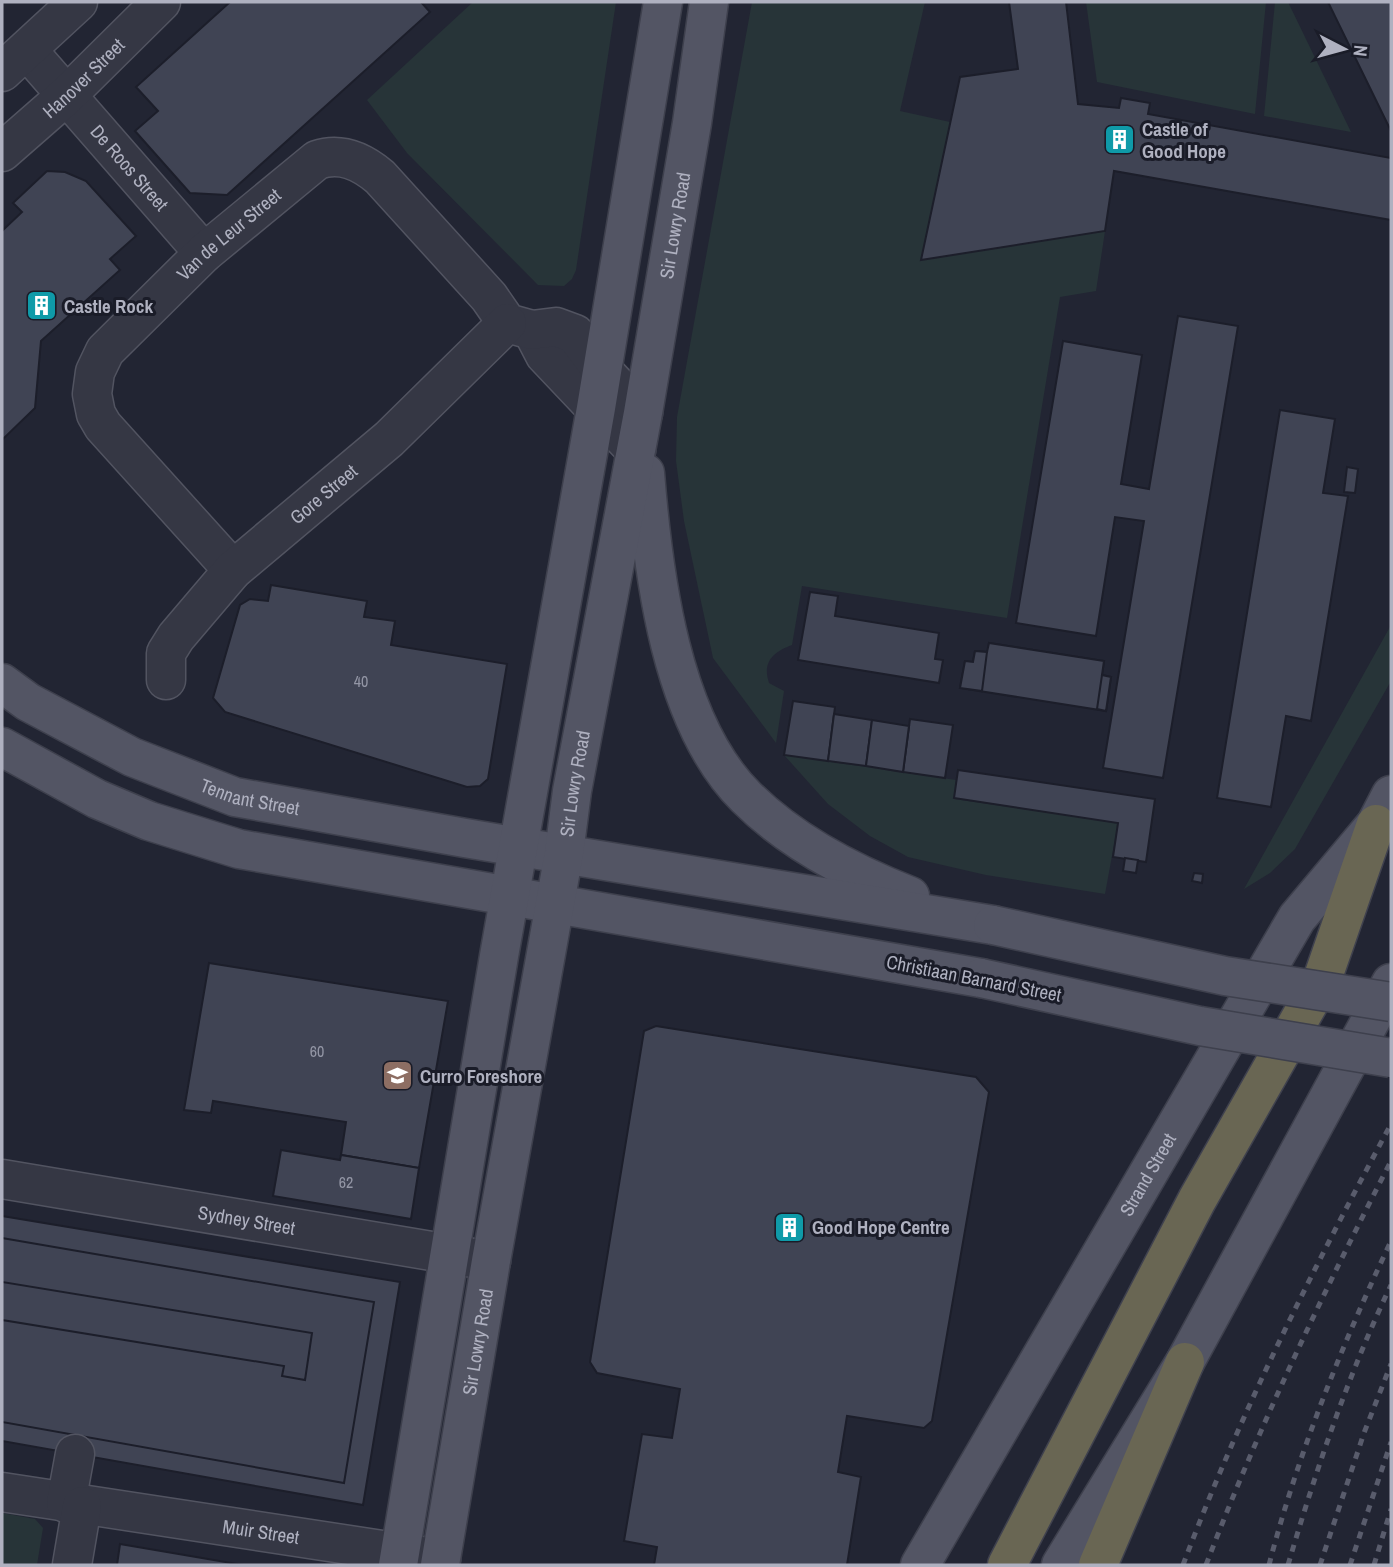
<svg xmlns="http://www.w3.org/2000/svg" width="1393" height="1567" font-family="'Archivo Narrow',sans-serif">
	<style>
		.green { fill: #273438 }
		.building { fill: #404454; stroke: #1c1e2a; stroke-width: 2 }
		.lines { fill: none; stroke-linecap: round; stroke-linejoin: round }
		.minor-casing { stroke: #525461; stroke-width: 41 }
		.major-casing { stroke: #3e404d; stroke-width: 41 }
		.highway-casing { stroke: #3f414e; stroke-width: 41 }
		.minor { stroke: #353744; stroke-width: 38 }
		.major { stroke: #535564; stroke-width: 38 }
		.highway { stroke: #696653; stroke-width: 38 }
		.rail { stroke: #595c6c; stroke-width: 5; stroke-dasharray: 7 7; stroke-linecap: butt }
		.major-bridge-casing { stroke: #3e404d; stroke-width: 41; stroke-linecap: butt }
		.major-bridge { stroke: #535564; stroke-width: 38 }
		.labels { text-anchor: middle; stroke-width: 6; stroke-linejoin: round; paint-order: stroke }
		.number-label { font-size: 16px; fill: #9396a5 }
		.street-label { font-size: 19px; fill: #afb1c0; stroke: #1a1c28 }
		.poi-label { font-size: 19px; font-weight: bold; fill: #afb1c0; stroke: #1a1c28; text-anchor: start }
	</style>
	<rect width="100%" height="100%" fill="#222533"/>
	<g class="green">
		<polygon points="473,2 616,2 576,270 572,279 564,286 538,285 407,153 367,100"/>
		<path d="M752 2H925L900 111 950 122 921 259 1105 231 1096 291 1060 297 1007 618 802 586 792 645C773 652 762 662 769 683L784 691 776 743 713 658 684 521 676 461 677 417Z"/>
		<polygon points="1086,2 1266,2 1255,114 1097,82"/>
		<polygon points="1275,2 1288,2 1351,132 1264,116"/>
		<polygon points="1391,625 1391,681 1295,849 1270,873 1244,889"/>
		<polygon points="784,755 956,780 954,799 1118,823 1105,894 986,875 908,857 870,836 828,804"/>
		<polygon points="2,1513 35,1519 43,1528 37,1565 2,1565"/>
	</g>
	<g class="building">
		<polygon points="230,2 421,2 430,12 227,195 190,193 135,131 158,111 136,87"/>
		<polygon points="1009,2 1066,2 1078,104 1119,108 1121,98 1150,103 1148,114 1391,158 1391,220 1114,171 1105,231 921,260 960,77 1018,69"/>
		<polygon points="1328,2 1391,2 1391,131"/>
		<polygon points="47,171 65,172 86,181 136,236 110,259 120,270 41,341 35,408 2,440 2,231 22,212 13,203"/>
		<polygon points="1178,316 1238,326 1163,778 1103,768 1144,521 1115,517 1096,636 1016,623 1063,341 1142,355 1121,484 1149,489"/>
		<polygon points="1280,410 1335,419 1323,493 1348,496 1311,721 1286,716 1271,807 1217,798"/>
		<polygon points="1347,467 1358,469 1355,493 1344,492"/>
		<polygon points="271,585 367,601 364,617 395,621 391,645 507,664 488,779 480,786 467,787 225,712 213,698 240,605 250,599 268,601"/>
		<polygon points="810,592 838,596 835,616 939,633 935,659 943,660 939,683 798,660"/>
		<polygon points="989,643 1104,661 1097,709 982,691"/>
		<polygon points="989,643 1104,661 1102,675 1111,677 1106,711 960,688 965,661 973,662 975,651 987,652"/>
		<polygon points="975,651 987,652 982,691 960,688 965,661 973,662"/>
		<polygon points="1102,675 1111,677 1106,711 1097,709"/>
		<polygon points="793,701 835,707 828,761 784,755"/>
		<polygon points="834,714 872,720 866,766 828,761"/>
		<polygon points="910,719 953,725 945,778 903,772"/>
		<polygon points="872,720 909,726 903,772 866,766"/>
		<polygon points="958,770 1155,799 1146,862 1113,857 1118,823 954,798"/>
		<polygon points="1125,858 1138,860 1136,873 1123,871"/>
		<polygon points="1194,873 1203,874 1202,883 1192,881"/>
		<polygon points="209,963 448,1001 419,1168 341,1155 346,1122 213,1101 211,1113 184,1110"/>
		<polygon points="656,1026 976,1077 989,1092 932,1421 924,1428 847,1416 838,1472 861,1477 847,1565 654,1565 657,1547 624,1541 642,1434 672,1438 680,1389 597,1373 590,1362 644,1031"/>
		<polygon points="281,1150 340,1160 341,1155 419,1168 411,1219 273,1196"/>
		<polygon points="2,1216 400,1282 363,1505 2,1441"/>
		<polygon points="2,1238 374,1302 344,1483 2,1422 2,1320 284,1366 282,1376 305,1380 312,1333 2,1282"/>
		<polygon points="120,1544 243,1565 117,1565"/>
	</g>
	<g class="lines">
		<defs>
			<g id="minor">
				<path id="s1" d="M27 50 204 253"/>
				<polyline points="2,72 78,2"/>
				<path id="s2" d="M2 152 66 96 161 2"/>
				<polyline points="532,330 545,355 636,451"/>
				<path id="s3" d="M233 570 103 426 96 414 92 394 95 372 105 351 204 253 317 160C341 152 361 161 380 177L489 297 507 323 532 330 556 327 575 334 602 370 643 413"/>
				<path id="s4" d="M166 680V653L176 637 233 570 389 439 507 323"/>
				<path id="s5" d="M2 1179 491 1261"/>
				<path id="s6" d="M2 1492 441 1559"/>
				<polyline points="66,1503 75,1454"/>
				<polyline points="72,1565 82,1506"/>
			</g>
			<g id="major">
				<path d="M645 473C653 574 671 723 746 797 791 842 851 873 910 896"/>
				<path id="s7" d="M2 683 28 702 132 757 235 797 465 838 993 925"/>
				<polyline points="2,747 97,799 149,821 239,849 981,978"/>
				<polyline points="398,1565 499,956 596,408 663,2"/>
				<path id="s8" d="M440 1565 491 1261 564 853 572 791 643 413 692 123 709 2"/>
				<path id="s9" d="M920 1565 1297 918 1376 824 1391 795"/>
				<polyline points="1061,1565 1185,1362 1391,983"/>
			</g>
			<g id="highway">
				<polyline points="1007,1565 1197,1200 1322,980 1376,824"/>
				<polyline points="1098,1565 1185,1362"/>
			</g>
		</defs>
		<use href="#minor" class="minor-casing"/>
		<use href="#major" class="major-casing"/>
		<use href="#highway" class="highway-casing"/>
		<use href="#minor" class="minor"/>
		<use href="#major" class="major"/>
		<use href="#highway" class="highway"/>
		<g class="rail">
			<path d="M1183 1565C1240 1413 1314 1267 1391 1124"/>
			<path d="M1206 1565C1259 1426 1323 1293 1391 1161"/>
			<path d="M1269 1565C1298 1453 1342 1345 1391 1241"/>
			<path d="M1288 1565C1316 1470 1348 1375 1391 1285"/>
			<polyline points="1320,1565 1364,1433 1391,1364"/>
			<polyline points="1350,1565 1391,1442"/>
			<polyline points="1374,1565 1391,1509"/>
		</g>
		<defs>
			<g id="major-bridge">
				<polyline points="993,925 1225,976 1391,1002"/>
				<polyline points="981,978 1200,1026 1391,1058"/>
			</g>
		</defs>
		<use href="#major-bridge" class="major-bridge-casing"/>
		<use href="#major-bridge" class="major-bridge"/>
	</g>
	<defs>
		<symbol id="building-square" viewBox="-11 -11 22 22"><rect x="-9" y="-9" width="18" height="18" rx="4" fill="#0f9aa8" stroke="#1a1c28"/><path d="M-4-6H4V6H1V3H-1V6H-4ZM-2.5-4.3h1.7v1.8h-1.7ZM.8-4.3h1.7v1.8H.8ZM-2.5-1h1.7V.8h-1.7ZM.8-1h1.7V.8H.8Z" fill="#fff"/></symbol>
		<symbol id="school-square" viewBox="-11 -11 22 22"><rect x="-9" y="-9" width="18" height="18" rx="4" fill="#8d6e63" stroke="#1a1c28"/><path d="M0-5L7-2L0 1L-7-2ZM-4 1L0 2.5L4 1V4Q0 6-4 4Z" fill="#fff"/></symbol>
	</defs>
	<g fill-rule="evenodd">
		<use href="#building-square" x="1102" y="122" width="35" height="35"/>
		<use href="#building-square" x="24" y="288" width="35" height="35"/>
		<use href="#school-square" x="380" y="1058" width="35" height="35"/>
		<use href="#building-square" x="772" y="1210" width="35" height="35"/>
	</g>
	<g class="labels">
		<g class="number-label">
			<text x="361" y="687">40</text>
			<text x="317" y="1057">60</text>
			<text x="346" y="1188">62</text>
		</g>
		<g class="street-label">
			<text dy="7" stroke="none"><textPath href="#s2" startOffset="110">Hanover Street</textPath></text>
			<text dy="7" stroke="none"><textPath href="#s1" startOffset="156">De Roos Street</textPath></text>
			<text dy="7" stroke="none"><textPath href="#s8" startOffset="1360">Sir Lowry Road</textPath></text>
			<text dy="7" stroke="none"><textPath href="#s3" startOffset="444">Van de Leur Street</textPath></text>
			<text dy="7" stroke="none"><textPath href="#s4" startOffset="252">Gore Street</textPath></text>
			<text dy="7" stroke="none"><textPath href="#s8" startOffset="793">Sir Lowry Road</textPath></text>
			<text dy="7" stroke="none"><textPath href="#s7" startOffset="275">Tennant Street</textPath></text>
			<text transform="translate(974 978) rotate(11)" y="7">Christiaan Barnard Street</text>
			<text dy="7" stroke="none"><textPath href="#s9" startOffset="452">Strand Street</textPath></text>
			<text dy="7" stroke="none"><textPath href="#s5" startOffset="248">Sydney Street</textPath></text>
			<text dy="7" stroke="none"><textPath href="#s8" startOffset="226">Sir Lowry Road</textPath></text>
			<text dy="7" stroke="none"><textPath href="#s6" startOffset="262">Muir Street</textPath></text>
		</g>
		<g class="poi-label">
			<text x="1142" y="136">Castle of<tspan x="1142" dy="22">Good Hope</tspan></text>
			<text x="64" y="313">Castle Rock</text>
			<text x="420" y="1083">Curro Foreshore</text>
			<text x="812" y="1234">Good Hope Centre</text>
		</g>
	</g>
	<rect width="1393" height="1567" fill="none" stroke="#afb1c0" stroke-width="7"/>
	<g transform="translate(1344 49) rotate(96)" stroke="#1a1c28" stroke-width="5" paint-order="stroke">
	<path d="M0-5L12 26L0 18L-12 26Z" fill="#afb1c0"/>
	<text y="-10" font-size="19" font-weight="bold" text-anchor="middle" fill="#afb1c0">N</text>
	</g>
</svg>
